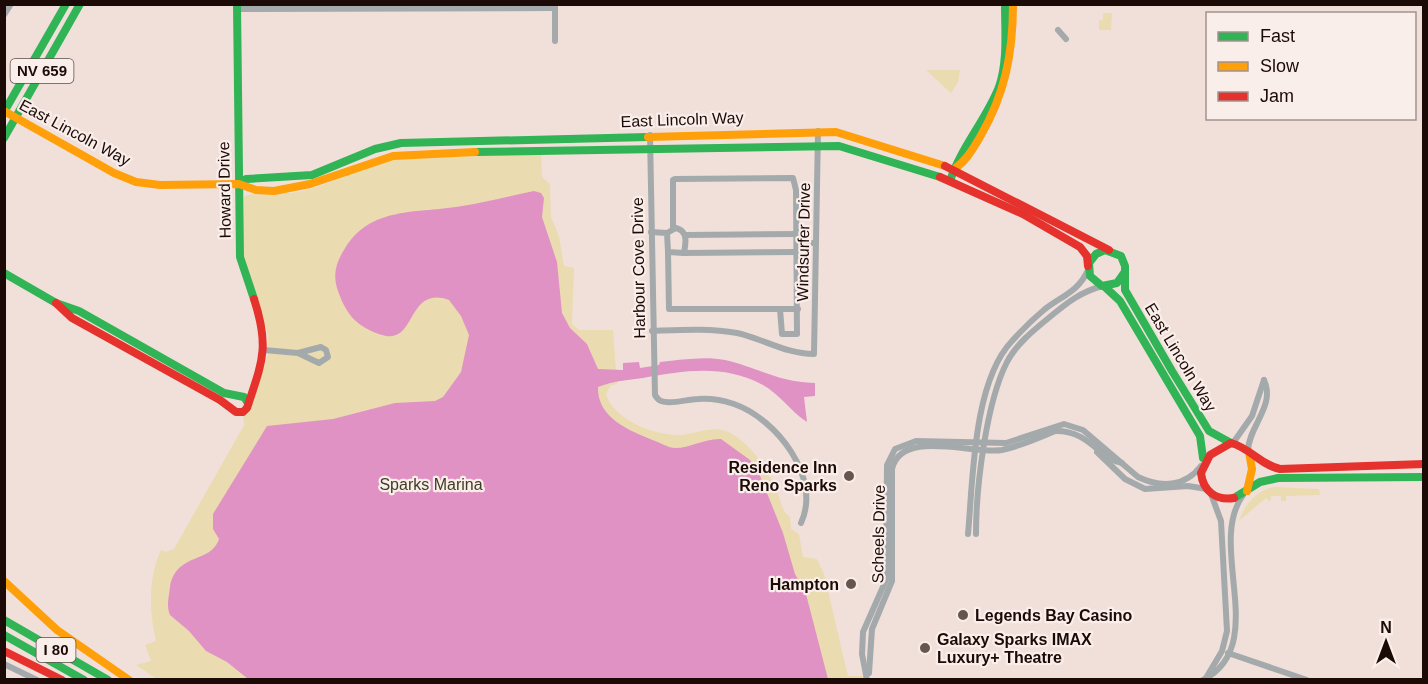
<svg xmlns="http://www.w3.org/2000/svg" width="1428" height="684" font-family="Arial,sans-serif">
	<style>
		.green { fill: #eadbb0 }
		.water { fill: #e092c4 }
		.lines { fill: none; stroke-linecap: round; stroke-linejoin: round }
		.street { stroke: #a4aaab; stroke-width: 6 }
		.fast { stroke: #30b455; stroke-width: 8 }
		.slow { stroke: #ff9f0a; stroke-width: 8 }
		.jam { stroke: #e5322d; stroke-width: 8 }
		.poi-dot { fill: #675550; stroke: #f9eeea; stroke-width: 2 }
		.labels { text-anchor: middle; stroke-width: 4.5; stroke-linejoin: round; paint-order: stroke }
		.shield { fill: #f9eeea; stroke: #5e4e4a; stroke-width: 1.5 }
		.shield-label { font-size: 15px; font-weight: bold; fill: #1c0a06 }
		.street-label { font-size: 16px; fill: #1c0a06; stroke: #f9eeea }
		.poi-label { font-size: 16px; font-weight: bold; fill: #1c0a06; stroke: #f9eeea; text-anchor: end }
		.park-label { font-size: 16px; fill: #403b24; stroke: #f9eeea }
	</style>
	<rect width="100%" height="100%" fill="#f1e0da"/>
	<g class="green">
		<polygon points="1103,13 1112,13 1111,30 1099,30 1099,20 1103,20"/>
		<polygon points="926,70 960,70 958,82 951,93"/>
		<path d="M541 154 542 177 550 184 551 217 559 236 564 266 574 268 572 324 579 330H613L617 384 610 386 606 394C613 419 654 436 681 435 695 434 712 426 726 431 749 440 770 472 778 494 782 504 781 510 790 517L791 529 799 534 803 557 817 559 824 574 848 676H864V679L158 680 136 665 151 661 145 645 156 641C149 612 148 577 161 550L166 552 174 549 244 425 243 416 268 355V335L244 257V197C250 190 285 195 297 192 331 186 360 166 393 160 439 151 494 155 541 154Z"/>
		<path d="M1276 487 1319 489 1320 495 1286 496V501H1281V496H1271L1270 502 1266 498 1239 521C1244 505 1258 488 1276 487Z"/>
	</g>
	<path class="water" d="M534 191 541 193 544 198 542 217 557 262 562 313 570 328 587 344 598 369 623 370V363L639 362 640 368 659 365 660 362C681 360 704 356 725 360 759 368 778 382 815 383V396L804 397 807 422C791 412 780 394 761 384 722 364 684 371 643 378 627 380 614 381 598 387 597 424 642 434 669 447 683 452 703 438 721 439L750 460 759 473 783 533 795 574 806 594 828 679H248L227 662 206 651 189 631 170 615C166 605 169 597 170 587 176 552 211 564 219 539L213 529V514L267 426 333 419 395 403 435 401 443 397 461 372 469 335 461 316 449 300C406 285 417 346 382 335 356 327 345 313 337 288 333 273 336 263 344 250 370 205 418 214 462 206 486 202 510 196 534 191Z"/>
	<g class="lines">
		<g class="street">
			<polyline points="555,5 555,41"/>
			<polyline points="237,9 555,8"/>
			<polyline points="4,15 11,4"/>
			<polyline points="1058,30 1066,39"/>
			<path d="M650 135 655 395C657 398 658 400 661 401 671 405 687 399 698 399 710 398 722 400 734 404 777 419 822 478 801 523"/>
			<path d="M651 232 667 233 668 252 684 253C686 242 688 231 676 228L667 233"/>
			<polyline points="685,235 797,234"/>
			<polyline points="797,243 816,243"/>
			<polyline points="668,252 669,309 780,309 782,334 797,334 796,190 793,178 675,179 673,180 673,228"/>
			<polyline points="684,253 797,252"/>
			<polyline points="780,309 798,309"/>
			<path d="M652 331C680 330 709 328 737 333 764 339 786 354 814 354L818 131"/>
			<polyline points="264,350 298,353 321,347 326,350 328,357 319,363 298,353"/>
			<polyline points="1233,443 1252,416 1264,380"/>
			<path d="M1248 450C1249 426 1276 405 1264 380"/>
			<polyline points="1097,452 1125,479 1145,489 1188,486 1207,489"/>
			<path d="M968 534C973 480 973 382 1012 341 1022 330 1033 319 1045 309 1062 296 1079 291 1088 270"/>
			<path d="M976 534C976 488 986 403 1007 362 1016 344 1035 329 1051 316 1068 302 1081 292 1102 286"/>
			<polyline points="1228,653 1307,680"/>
			<polyline points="4,664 37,680"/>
			<path d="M869 673 872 629 892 581V469C901 428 974 455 1002 450 1020 446 1039 438 1055 431 1089 430 1099 459 1122 463"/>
			<polyline points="1206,678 1222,651 1227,631 1221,521 1211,494"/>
			<path d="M867 680 862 654 863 632 886 580 887 465 895 449 916 441 1006 443 1064 424 1083 430 1138 477C1161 488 1185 487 1201 466"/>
			<path d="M1203 680C1271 645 1206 546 1243 495"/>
		</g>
		<g class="fast">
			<polyline points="237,4 240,257 254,299"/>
			<polyline points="4,112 66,4"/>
			<polyline points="4,138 80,4"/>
			<polyline points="475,152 839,146 940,177"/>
			<path d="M950 181C961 147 986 120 999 87 1008 61 1005 31 1005 4"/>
			<polyline points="239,184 246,179 312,175 375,149 401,143 648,137"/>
			<polyline points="4,273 56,303 79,311 224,393 244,397 248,403"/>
			<polyline points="1124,273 1117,283 1102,286 1090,276 1089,263 1096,254 1105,250 1121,256 1125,266 1125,290 1172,371 1209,431 1231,443"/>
			<polyline points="1105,287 1120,301 1200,436 1203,458"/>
			<polyline points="1234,498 1260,482 1278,478 1424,477"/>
			<polyline points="4,620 108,680"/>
			<polyline points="4,635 84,680"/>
		</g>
		<g class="slow">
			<polyline points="4,111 114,173 136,182 160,185 239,184 256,190 274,191 310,184 393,156 475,152"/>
			<polyline points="648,137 836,132 945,166"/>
			<path d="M954 169C966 161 973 149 980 137 1005 94 1013 54 1013 4"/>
			<polyline points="1247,491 1252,469 1249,452"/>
			<polyline points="4,581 57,630 129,680"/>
		</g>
		<g class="jam">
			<polyline points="945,166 1109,250"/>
			<polyline points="940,177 1023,214 1080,247 1087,256 1088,266"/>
			<path d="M56 303 72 318 220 400 236 412H243L247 408C262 362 270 348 254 299"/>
			<path d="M1234 498C1216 501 1203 491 1201 473L1210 455 1231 443C1250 448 1261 465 1280 469L1424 464"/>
			<polyline points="4,651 62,680"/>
		</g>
	</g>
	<g class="poi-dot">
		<circle cx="849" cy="476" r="6"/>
		<circle cx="851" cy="584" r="6"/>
		<circle cx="963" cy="615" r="6"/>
		<circle cx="925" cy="648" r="6"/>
	</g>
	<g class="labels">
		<g class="shield">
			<rect x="10.5" y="59" width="63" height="24" rx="4.5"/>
			<rect x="36.5" y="638" width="39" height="24" rx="4.5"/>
		</g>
		<g class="shield-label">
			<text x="42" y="76">NV 659</text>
			<text x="56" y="655">I 80</text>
		</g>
		<g class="street-label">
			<text transform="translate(682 119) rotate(-2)" y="6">East Lincoln Way</text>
			<text transform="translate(75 132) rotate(28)" y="6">East Lincoln Way</text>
			<text transform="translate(224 190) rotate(-91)" y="6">Howard Drive</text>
			<text transform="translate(803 242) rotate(-89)" y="6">Windsurfer Drive</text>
			<text transform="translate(638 268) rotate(-91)" y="6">Harbour Cove Drive</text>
			<text transform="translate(1181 357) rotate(59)" y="6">East Lincoln Way</text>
			<text transform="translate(878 534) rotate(-89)" y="6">Scheels Drive</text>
		</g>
		<g class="poi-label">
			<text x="837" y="473">Residence Inn<tspan x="837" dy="18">Reno Sparks</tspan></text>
			<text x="839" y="590">Hampton</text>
			<text x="975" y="621" text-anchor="start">Legends Bay Casino</text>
			<text x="937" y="645" text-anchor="start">Galaxy Sparks IMAX<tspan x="937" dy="18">Luxury+ Theatre</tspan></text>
		</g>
		<g class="park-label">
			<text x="431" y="490">Sparks Marina</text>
		</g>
	</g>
	<rect width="1428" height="684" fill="none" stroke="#1c0a06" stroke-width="12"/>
	<rect x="1206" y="12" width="210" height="108" fill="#f9eeea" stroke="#a1938f" stroke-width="1.5"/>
	<rect x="1218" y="32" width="30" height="9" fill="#30b455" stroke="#a1938f" stroke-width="1.5"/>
	<text x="1260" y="42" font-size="18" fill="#1c0a06">Fast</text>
	<rect x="1218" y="62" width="30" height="9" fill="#ff9f0a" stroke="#a1938f" stroke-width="1.5"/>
	<text x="1260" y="72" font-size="18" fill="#1c0a06">Slow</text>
	<rect x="1218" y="92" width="30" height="9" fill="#e5322d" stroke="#a1938f" stroke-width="1.5"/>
	<text x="1260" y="102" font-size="18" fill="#1c0a06">Jam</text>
	<g transform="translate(1386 642)" stroke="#f9eeea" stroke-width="4.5" paint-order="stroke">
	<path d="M0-4.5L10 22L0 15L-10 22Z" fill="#1c0a06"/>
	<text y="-9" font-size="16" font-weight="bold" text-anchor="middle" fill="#1c0a06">N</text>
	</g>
</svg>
